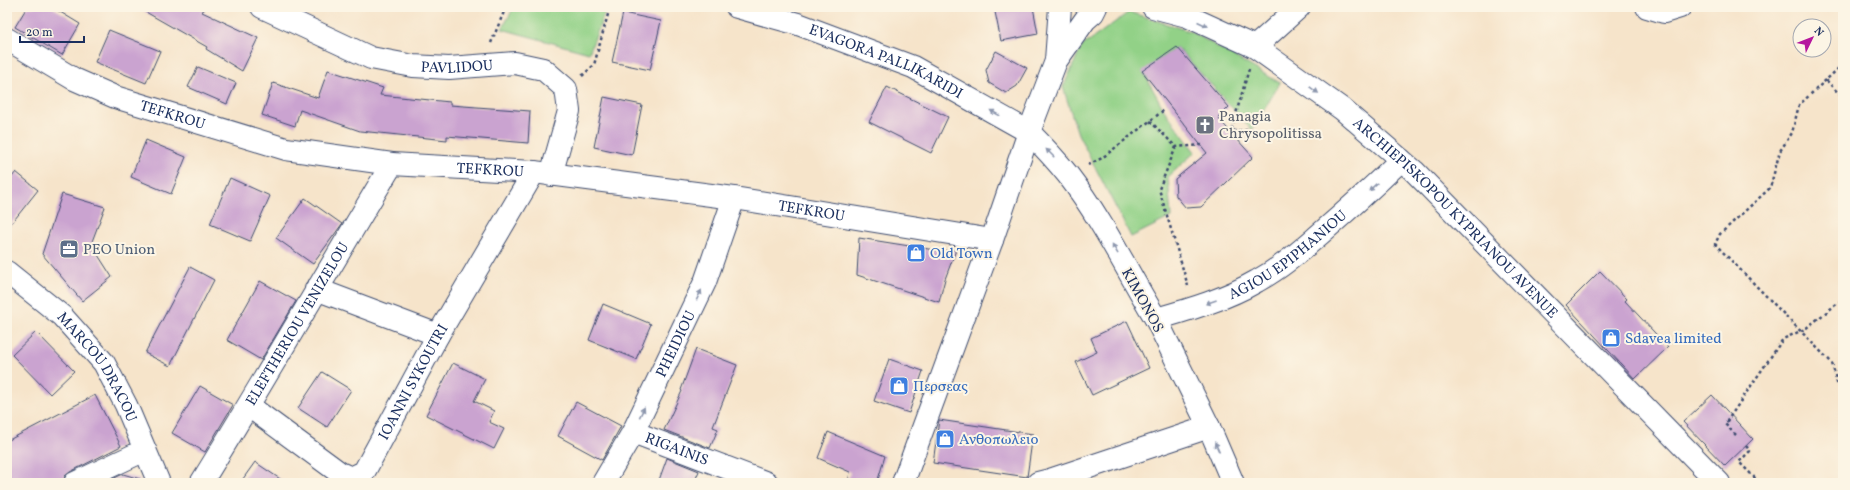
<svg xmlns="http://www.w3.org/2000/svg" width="1850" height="490" font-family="Vollkorn,serif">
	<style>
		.green { fill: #92d187; stroke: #568072 }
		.building { fill: #caa3d0 }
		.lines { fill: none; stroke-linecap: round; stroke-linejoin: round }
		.minor-casing { stroke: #3c4a6e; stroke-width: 24 }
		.tertiary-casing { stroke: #3c4a6e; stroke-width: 24 }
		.path { stroke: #3c4a6e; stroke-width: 2.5; stroke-dasharray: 3 3; stroke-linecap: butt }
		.minor { stroke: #fff; stroke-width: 22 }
		.tertiary { stroke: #fff; stroke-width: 22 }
		.oneway { fill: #8d97ae }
		.labels { text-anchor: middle; stroke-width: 4; stroke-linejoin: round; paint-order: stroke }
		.street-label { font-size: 15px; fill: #1b2f5e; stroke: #fcf5e5 }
		.worship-label { font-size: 15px; fill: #5b616d; stroke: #fcf5e5; text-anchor: start }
		.service-label { font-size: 15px; fill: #4e5e75; stroke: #fcf5e5; text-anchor: start }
		.shop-label { font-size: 15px; fill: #366cbe; stroke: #fcf5e5; text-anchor: start }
	</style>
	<rect width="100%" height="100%" fill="#fcf5e5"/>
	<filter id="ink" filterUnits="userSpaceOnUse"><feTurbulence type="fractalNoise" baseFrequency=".025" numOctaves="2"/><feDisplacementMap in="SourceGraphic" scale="8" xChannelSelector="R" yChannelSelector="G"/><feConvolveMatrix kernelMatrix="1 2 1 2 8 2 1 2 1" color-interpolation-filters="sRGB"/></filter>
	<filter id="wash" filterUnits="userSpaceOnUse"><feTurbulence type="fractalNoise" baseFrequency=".012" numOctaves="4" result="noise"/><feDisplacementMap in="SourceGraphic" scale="16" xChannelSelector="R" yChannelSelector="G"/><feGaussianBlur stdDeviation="0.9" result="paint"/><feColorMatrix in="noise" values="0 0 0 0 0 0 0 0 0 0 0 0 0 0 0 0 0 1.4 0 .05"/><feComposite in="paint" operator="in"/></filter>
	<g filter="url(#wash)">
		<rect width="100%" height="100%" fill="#f6e4ca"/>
		<g class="green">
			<polygon points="514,7 607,7 589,53 502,29"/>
			<polygon points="1129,12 1192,32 1280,83 1252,130 1177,47 1143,71 1164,110 1195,152 1168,177 1171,217 1131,237 1078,134 1063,87 1082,46"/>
		</g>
		<g id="blocks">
			<g class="building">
				<polygon points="27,7 52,7 80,24 62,55 15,27"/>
				<polygon points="137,7 205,7 202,12 258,38 242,71 206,49 207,47"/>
				<polygon points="994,7 1033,7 1038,34 1001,41"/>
				<polygon points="623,13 661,21 650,70 612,62"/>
				<polygon points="109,30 160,51 146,83 95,62"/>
				<polygon points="1177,47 1229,107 1218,118 1253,157 1201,207 1186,208 1176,196 1175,179 1207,153 1142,71"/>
				<polygon points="996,51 1027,68 1017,86 1006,93 989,83 986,70"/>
				<polygon points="198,67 236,83 227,104 188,87"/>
				<polygon points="328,70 383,88 380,95 450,102 450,105 530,111 528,143 447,136 447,140 360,131 300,110 295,126 262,115 273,83 318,98"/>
				<polygon points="887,87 948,117 931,153 869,122"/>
				<polygon points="604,97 642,105 632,155 594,147"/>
				<polygon points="146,140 186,157 171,194 131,177"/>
				<polygon points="16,172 38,190 7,229 7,183"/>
				<polygon points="230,178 270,196 250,241 210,224"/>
				<polygon points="62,194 105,207 91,244 112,277 82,301 42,254"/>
				<polygon points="305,198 342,224 313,264 276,238"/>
				<polygon points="859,238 941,251 956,250 945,279 939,302 857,275"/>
				<polygon points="190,267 214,280 170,366 145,353"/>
				<polygon points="1600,271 1627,299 1625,301 1668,347 1635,379 1566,305"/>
				<polygon points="260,281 296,301 261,360 227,340"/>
				<polygon points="603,304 651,324 636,359 589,340"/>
				<polygon points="1127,321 1149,368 1092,395 1076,362 1097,352 1091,338"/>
				<polygon points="36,332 74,371 50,394 12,355"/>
				<polygon points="696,349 737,365 713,427 718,429 710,448 664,430 682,391 681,390"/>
				<polygon points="889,359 923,371 909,413 874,401"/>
				<polygon points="453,363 485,379 474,401 494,411 489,422 504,429 494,449 426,415"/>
				<polygon points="322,372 351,390 327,427 298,408"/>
				<polygon points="200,386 233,405 205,452 172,433"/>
				<polygon points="95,395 121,446 70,472 65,476 63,483 7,483 7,441"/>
				<polygon points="1712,395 1753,439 1725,466 1683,422"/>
				<polygon points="576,402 621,426 602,460 558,436"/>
				<polygon points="939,420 1033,434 1027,477 933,463"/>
				<polygon points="828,432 885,456 877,483 848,483 850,472 818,458"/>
				<polygon points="667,458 699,471 694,483 658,483"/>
				<polygon points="255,462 286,483 240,483"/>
				<polygon points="123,474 140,479 139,483 104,483"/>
			</g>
		</g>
	</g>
	<g filter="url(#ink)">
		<use href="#blocks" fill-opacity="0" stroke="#3c4a6e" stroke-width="1"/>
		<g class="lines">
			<defs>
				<g id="minor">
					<path id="s1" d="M262 7 371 58 413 66 449 68 515 63 543 69 566 89 569 111 551 175"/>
					<path id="s2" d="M737 7 798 24 913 67 1029 132"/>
					<polyline points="1647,7 1664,12 1680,7"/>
					<path id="s3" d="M7 39 74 79 115 97 286 149 392 164 534 172 734 198 992 240"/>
					<polyline points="1255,47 1299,7"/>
					<path id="s4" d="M7 272 62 316 104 363 126 405 159 483"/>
					<polyline points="316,289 438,335"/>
					<polyline points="1156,319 1209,427 1233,483"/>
					<path id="s5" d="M249 406 340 473 351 478 364 472 438 335 534 172"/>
					<path id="s6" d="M633 432 767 483"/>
					<polyline points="75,483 145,450"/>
					<path id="s7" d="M201 483C266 378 328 270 392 164"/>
					<path id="s8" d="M603 483 633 432 705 282 734 198"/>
					<polyline points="1038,483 1050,480 1209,427"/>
				</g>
				<g id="tertiary">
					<path id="s9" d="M1153 7 1187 16 1255 47 1342 109 1414 171 1719 483"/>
					<polyline points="1056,60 1060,7"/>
					<path id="s10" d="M1029 132C1043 146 1056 160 1068 175 1102 219 1127 271 1156 319 1191 309 1226 299 1257 281 1281 268 1300 251 1320 234 1348 210 1375 185 1401 160"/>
					<polyline points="903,483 992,240 1029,132 1056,61 1085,20 1093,13 1096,7"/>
				</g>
			</defs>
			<use href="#minor" class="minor-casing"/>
			<use href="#tertiary" class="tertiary-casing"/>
			<g class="path">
				<polyline points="491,43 506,7"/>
				<polyline points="1843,64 1826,80 1843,98"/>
				<polyline points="1249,69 1231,131 1252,130"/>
				<polyline points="582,76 594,65 610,7"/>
				<polyline points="1826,80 1799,105 1792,133 1780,151 1770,188 1720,234 1715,244 1832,363 1837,383 1843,390"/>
				<polyline points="1150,121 1176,147 1202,145"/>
				<polyline points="1176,147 1159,189 1188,286"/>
				<polyline points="1088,165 1102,158 1164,110"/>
				<polyline points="1736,435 1725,424 1783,339 1805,329 1843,299"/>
				<polyline points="1746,446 1750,451 1739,462 1758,481 1756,483"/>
			</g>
			<use href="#minor" class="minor"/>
			<use href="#tertiary" class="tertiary"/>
		</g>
		<defs><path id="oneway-solid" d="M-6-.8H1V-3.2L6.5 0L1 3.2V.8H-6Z"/></defs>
		<g class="oneway">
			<use href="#oneway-solid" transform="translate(1203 24) rotate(24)"/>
			<use href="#oneway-solid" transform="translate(1314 90) rotate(36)"/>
			<use href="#oneway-solid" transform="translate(995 113) rotate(-151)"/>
			<use href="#oneway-solid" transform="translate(1050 153) rotate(-135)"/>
			<use href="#oneway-solid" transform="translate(1373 187) rotate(136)"/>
			<use href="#oneway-solid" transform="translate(1115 249) rotate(-120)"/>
			<use href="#oneway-solid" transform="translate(699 295) rotate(-64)"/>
			<use href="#oneway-solid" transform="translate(1211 302) rotate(160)"/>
			<use href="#oneway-solid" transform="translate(642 412) rotate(-64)"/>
			<use href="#oneway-solid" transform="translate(1217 447) rotate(-114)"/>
		</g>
	</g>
	<defs>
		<symbol id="church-square" viewBox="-11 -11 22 22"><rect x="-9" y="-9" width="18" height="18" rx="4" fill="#6b7280" stroke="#fcf5e5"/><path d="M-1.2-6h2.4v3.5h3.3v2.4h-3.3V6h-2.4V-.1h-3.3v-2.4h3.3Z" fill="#fff"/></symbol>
		<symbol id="office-square" viewBox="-11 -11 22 22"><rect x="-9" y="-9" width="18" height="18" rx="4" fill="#5c6f8a" stroke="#fcf5e5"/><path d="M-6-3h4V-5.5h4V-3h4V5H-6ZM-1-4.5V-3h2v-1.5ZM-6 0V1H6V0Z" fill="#fff"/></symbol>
		<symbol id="shop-square" viewBox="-11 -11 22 22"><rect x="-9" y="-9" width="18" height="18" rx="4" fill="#3f7fe0" stroke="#fcf5e5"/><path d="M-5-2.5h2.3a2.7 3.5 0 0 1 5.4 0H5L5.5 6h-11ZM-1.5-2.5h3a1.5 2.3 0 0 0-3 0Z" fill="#fff"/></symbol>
	</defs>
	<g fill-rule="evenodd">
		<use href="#church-square" x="1194" y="114" width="22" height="22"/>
		<use href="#office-square" x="58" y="238" width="22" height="22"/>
		<use href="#shop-square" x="905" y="242" width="22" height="22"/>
		<use href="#shop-square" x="1600" y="327" width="22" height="22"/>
		<use href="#shop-square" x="888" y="375" width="22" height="22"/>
		<use href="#shop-square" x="934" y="428" width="22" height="22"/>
	</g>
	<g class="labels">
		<g class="street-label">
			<text dy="5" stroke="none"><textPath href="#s2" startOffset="159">EVAGORA PALLIKARIDI</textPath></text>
			<text dy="5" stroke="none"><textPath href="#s1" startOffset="207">PAVLIDOU</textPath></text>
			<text dy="5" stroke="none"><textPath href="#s3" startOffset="183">TEFKROU</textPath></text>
			<text dy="5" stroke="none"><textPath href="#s3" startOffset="507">TEFKROU</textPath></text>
			<text dy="5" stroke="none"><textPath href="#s3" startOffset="831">TEFKROU</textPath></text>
			<text dy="5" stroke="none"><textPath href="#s9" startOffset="374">ARCHIEPISKOPOU KYPRIANOU AVENUE</textPath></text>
			<text dy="5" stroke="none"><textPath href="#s10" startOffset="375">AGIOU EPIPHANIOU</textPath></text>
			<text transform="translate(1143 300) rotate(61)" y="5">KIMONOS</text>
			<text dy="5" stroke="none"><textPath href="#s7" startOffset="186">ELEFTHERIOU VENIZELOU</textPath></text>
			<text dy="5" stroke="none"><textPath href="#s8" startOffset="157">PHEIDIOU</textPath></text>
			<text dy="5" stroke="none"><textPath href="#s4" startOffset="133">MARCOU DRACOU</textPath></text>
			<text dy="5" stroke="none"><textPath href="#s5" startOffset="242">IOANNI SYKOUTRI</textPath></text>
			<text dy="5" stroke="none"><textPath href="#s6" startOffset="47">RIGAINIS</textPath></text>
		</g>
		<g class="worship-label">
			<text x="1219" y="121">Panagia<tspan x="1219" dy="17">Chrysopolitissa</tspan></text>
		</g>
		<g class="service-label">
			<text x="83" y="254">PEO Union</text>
		</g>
		<g class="shop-label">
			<text x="930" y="258">Old Town</text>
			<text x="1625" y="343">Sdavea limited</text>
			<text x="913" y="391">Περσεας</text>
			<text x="959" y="444">Ανθοπωλειο</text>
		</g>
	</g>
	<rect width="1850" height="490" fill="none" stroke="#fcf5e5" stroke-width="24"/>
	<g transform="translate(1812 38) rotate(47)"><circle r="19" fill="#fcf5e5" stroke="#a2a6af"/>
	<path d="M0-3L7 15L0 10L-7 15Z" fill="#b5179e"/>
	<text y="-6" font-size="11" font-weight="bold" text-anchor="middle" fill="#1b2f5e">N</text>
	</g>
	<path d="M20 36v6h64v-6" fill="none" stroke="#1b2f5e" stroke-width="2"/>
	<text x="26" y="36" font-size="12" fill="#1b2f5e" stroke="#fcf5e5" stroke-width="3" paint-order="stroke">20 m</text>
</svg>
